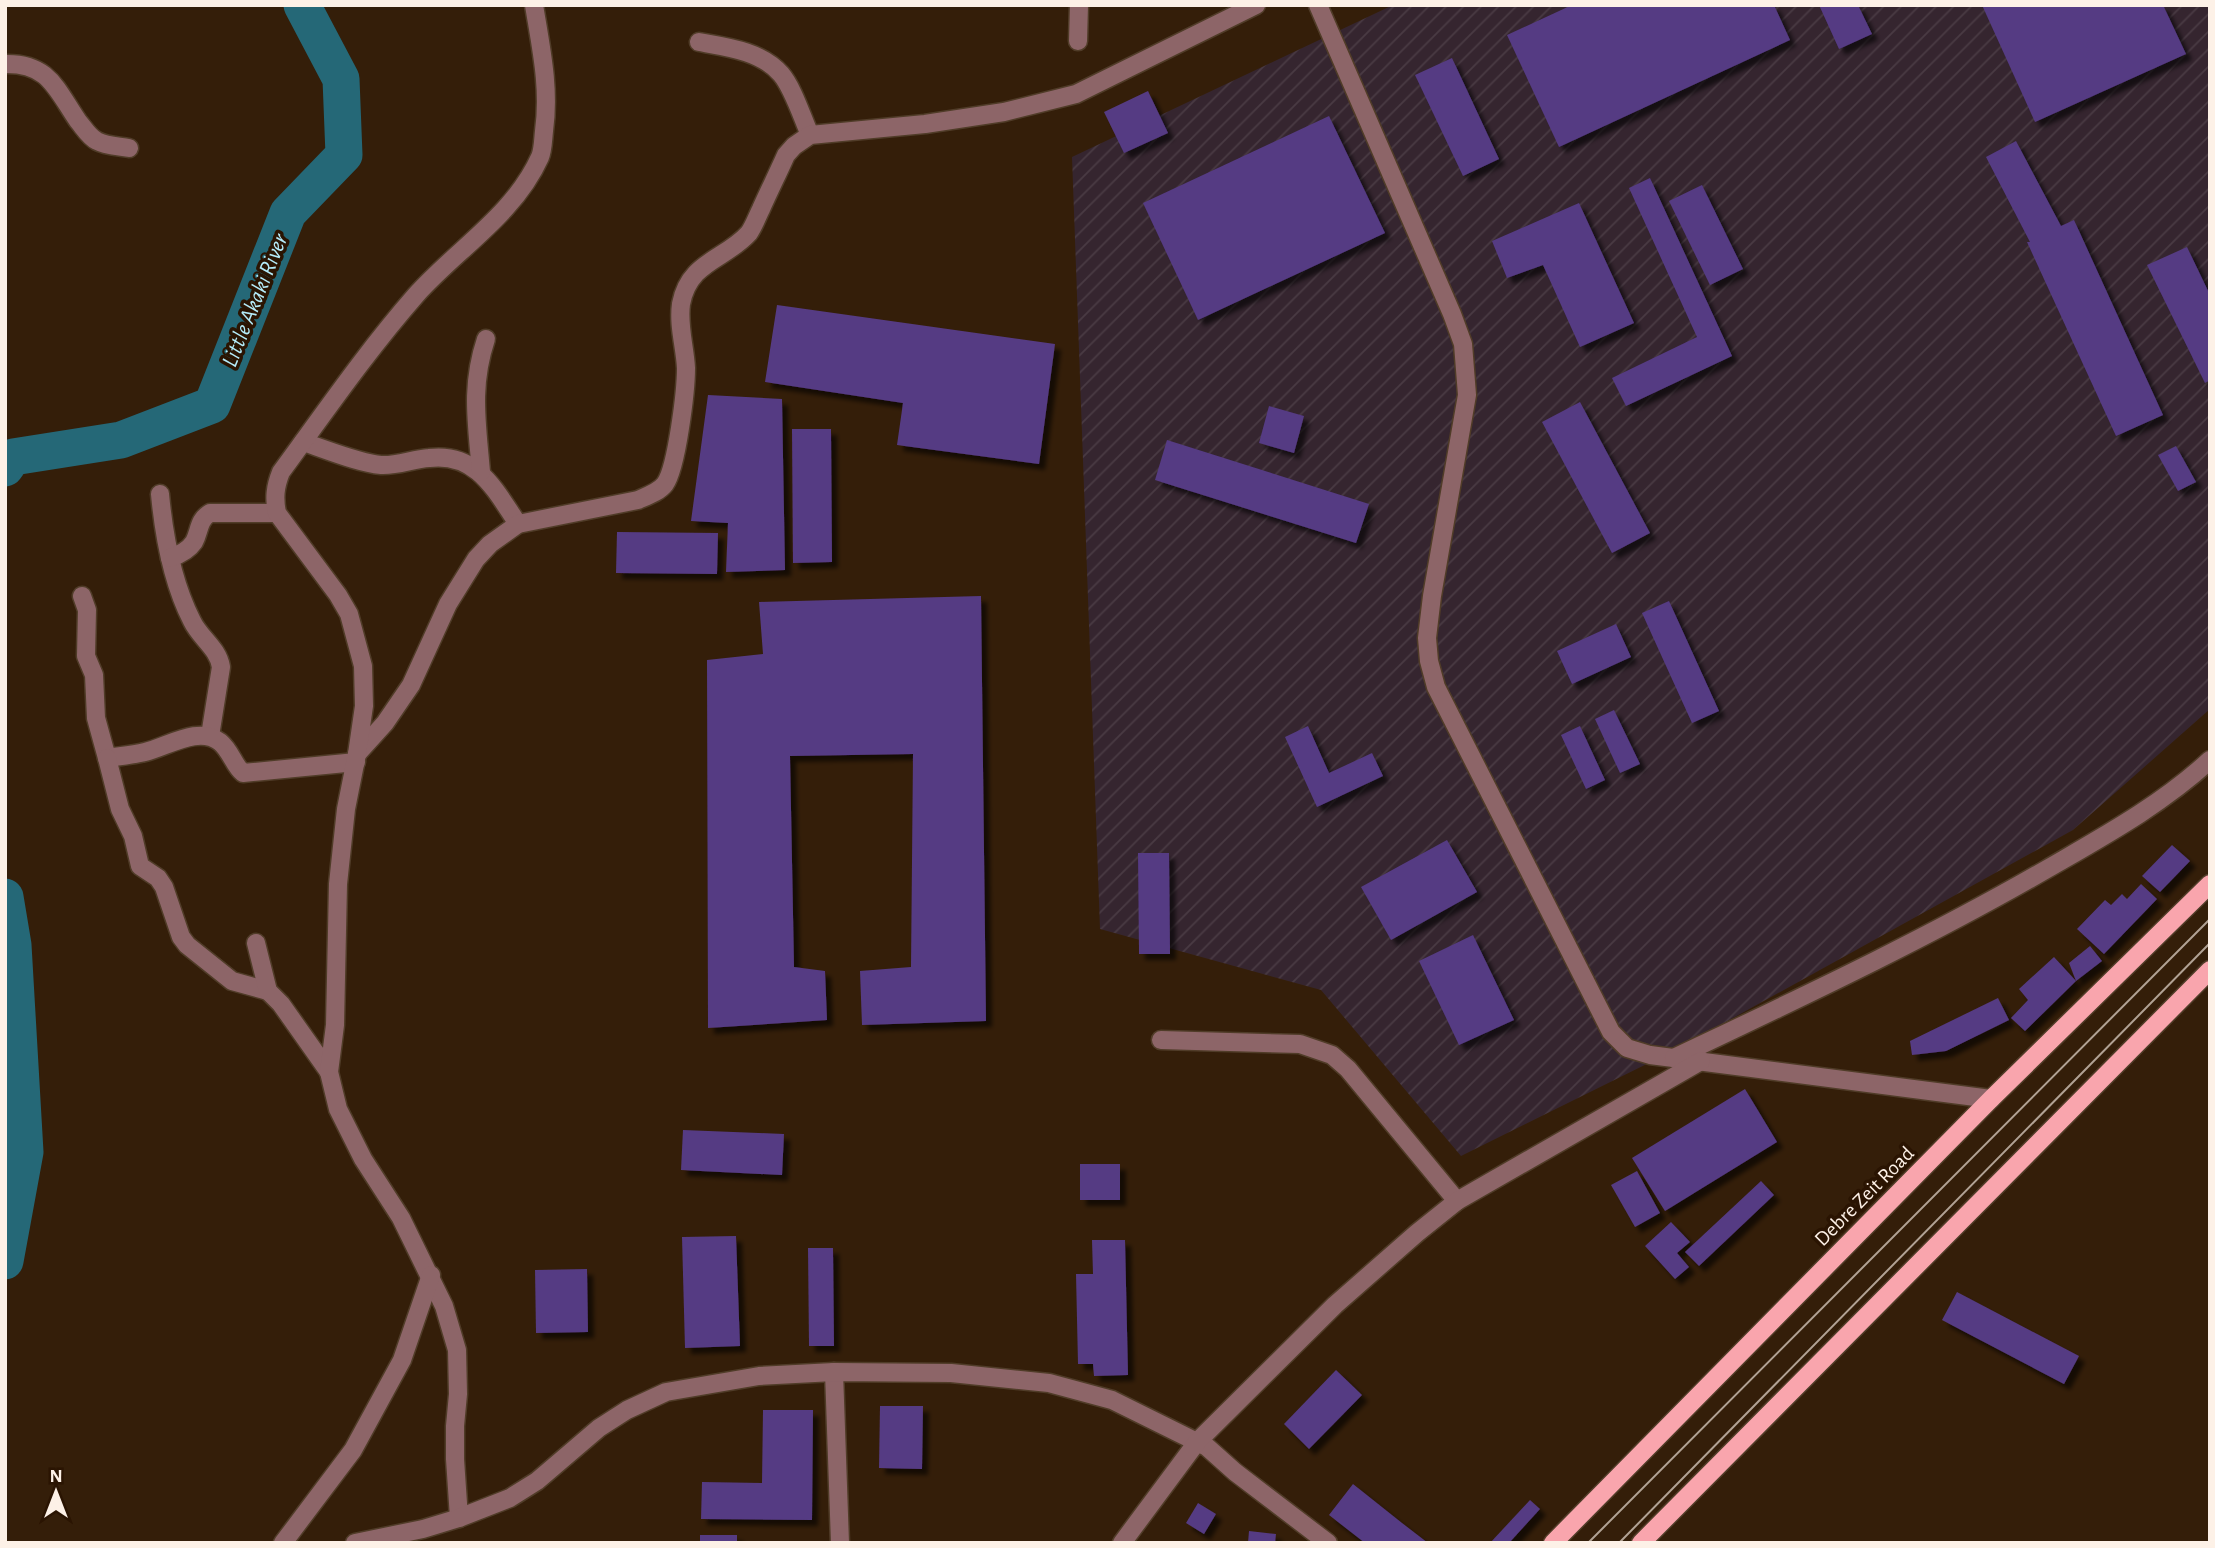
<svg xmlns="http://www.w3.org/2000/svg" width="2215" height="1548" font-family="'Alegreya Sans',sans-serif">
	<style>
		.industrial { fill: url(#industrial-furrows) }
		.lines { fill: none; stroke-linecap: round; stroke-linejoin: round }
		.river { stroke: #256877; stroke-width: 37 }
		.building { fill: #553b83; filter: url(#shadow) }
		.minor-casing { stroke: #503c28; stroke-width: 21 }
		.major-casing { stroke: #503c28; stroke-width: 21 }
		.minor { stroke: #8d6568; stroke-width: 18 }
		.major { stroke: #f9a5ad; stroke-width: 18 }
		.tram { stroke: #b1a294; stroke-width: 2 }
		.labels { text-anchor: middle; stroke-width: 7; stroke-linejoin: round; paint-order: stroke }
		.street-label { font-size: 21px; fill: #fdf1e7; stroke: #2a1402 }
		.water-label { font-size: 23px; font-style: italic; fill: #b5ecfa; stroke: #2a1402 }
	</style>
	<defs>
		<pattern id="industrial-furrows" width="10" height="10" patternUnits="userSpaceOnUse" patternTransform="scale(1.75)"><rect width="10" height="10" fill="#35252f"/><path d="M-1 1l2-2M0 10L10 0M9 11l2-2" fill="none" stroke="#493a43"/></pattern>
		<filter id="shadow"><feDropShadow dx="6" dy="6" stdDeviation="2" flood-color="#0009"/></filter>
	</defs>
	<rect width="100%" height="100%" fill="#341e09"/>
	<polygon class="industrial" points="1393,5 2210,5 2210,709 2073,830 1677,1049 1461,1156 1321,990 1100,929 1072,157"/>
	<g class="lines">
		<g class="river">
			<polyline points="5,468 13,457 121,440 212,405 288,213 344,155 341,79 302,5"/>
			<polyline points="5,897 13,945 25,1152 5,1261"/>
		</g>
	</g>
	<g class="building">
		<polygon points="1572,5 1774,5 1790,40 1559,147 1507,35"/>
		<polygon points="1819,5 1858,5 1872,34 1839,49"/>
		<polygon points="1982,5 2163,5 2186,54 2035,122"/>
		<polygon points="1452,58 1499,159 1463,176 1415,75"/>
		<polygon points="1148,91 1168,133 1124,153 1104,112"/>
		<polygon points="1329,116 1385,233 1198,320 1143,203"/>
		<polygon points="2016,141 2061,226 2074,220 2163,415 2116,436 2027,242 2030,242 1986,157"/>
		<polygon points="1650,178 1732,356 1626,406 1612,378 1697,337 1629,188"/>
		<polygon points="1702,185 1743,269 1710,285 1669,201"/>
		<polygon points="1579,203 1634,323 1580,347 1543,265 1507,278 1492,241"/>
		<polygon points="2187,247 2210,295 2210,380 2205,383 2147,265"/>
		<polygon points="777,305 1055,344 1039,464 897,445 903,403 765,382"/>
		<polygon points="708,395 782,399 785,570 726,572 728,523 691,521"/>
		<polygon points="1580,402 1650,533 1612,553 1542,422"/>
		<polygon points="1269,406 1304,416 1294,453 1259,443"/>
		<polygon points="792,429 831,429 832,562 793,563"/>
		<polygon points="1167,440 1369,504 1356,543 1155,480"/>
		<polygon points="2176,446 2196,482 2178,491 2158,455"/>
		<polygon points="617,532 718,533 717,574 616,573"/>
		<polygon points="981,596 986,1021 862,1025 860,971 911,967 913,754 790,756 794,967 825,971 827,1020 708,1028 707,660 763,654 759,602"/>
		<polygon points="1669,601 1719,711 1692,723 1642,613"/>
		<polygon points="1616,624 1631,657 1572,684 1557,651"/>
		<polygon points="1614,710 1640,764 1620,773 1595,719"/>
		<polygon points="1308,726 1329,773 1372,753 1383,776 1317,807 1285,737"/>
		<polygon points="1580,726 1605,780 1586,789 1561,735"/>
		<polygon points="1447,840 1477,892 1391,940 1361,887"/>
		<polygon points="2172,845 2190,861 2160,892 2142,876"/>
		<polygon points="1138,853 1169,853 1170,954 1139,954"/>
		<polygon points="2141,884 2157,899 2104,954 2077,929 2105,900 2111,905 2122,894 2127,899"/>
		<polygon points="1473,935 1514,1020 1459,1045 1419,961"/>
		<polygon points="2090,946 2102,961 2076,981 2069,963"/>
		<polygon points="2054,957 2076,981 2025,1031 2011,1018 2028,1000 2019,989"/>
		<polygon points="1998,998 2009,1020 1946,1051 1912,1055 1910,1041"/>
		<polygon points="1745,1089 1777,1142 1665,1211 1632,1158"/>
		<polygon points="683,1130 784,1134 782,1175 681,1170"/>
		<rect x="1080" y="1164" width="40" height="36"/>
		<polygon points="1637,1171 1660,1213 1635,1227 1611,1185"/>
		<polygon points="1761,1181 1774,1195 1699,1266 1685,1252"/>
		<polygon points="1671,1222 1690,1242 1677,1253 1689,1267 1675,1279 1645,1246"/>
		<polygon points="736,1236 740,1346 685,1348 682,1237"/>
		<polygon points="1092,1240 1125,1240 1128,1375 1094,1376 1093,1364 1078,1364 1076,1274 1093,1274"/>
		<polygon points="808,1248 833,1248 834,1346 809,1346"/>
		<polygon points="587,1269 588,1332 536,1333 535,1270"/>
		<polygon points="1957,1292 2079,1356 2064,1384 1942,1320"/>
		<polygon points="1336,1370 1362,1395 1309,1449 1284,1424"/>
		<polygon points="880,1406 923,1406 922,1469 879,1468"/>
		<polygon points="763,1410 813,1410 812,1520 701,1519 702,1482 762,1483"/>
		<polygon points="1353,1484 1402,1523 1428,1543 1365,1543 1329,1515"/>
		<polygon points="1530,1500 1540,1509 1509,1543 1490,1543"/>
		<polygon points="1198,1503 1216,1514 1204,1534 1186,1523"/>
		<polygon points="1249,1531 1276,1534 1275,1543 1248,1543"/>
		<rect x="700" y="1535" width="37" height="8"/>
	</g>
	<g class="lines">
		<defs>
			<g id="minor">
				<polyline points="1318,5 1452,314 1463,344 1467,395 1432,596 1427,638 1429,661 1436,687 1611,1032 1627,1048 1650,1055 1991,1099"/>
				<polyline points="1078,41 1079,5"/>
				<path d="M699 42C727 47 761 51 781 74 793 88 802 117 810 135"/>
				<path d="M5 64C49 63 56 89 78 121 84 128 89 137 97 141 106 146 118 146 129 148"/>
				<path d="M303 442C325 449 358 463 381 465 397 466 413 459 429 458 477 452 495 490 518 524"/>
				<path d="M481 472C477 423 470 387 486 339"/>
				<path d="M160 494C164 537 172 582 192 621 200 638 218 648 221 667L210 736"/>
				<path d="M170 558C179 555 188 551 194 542 200 531 198 520 210 513H277"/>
				<path d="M82 596 87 610 86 656 94 675 96 718 107 758C120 756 133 755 145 752 167 747 199 725 220 742 231 751 234 766 243 773L356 762"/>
				<path d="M357 754 385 723 411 685 448 604 476 559 490 544 518 524 638 500C647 496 659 492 665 484 677 467 686 390 686 368 685 347 678 326 681 304 689 261 725 260 749 233 754 226 757 217 761 209 769 191 778 173 786 155L794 146 810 135 925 124 1004 112 1076 94 1256 5"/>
				<polyline points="107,758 120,809 133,836 140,866 158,878 164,887 181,937 187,945 232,981 268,991"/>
				<polyline points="256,943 268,991 281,1004 329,1072"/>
				<polyline points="1161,1040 1300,1044 1332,1055 1348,1069 1457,1201"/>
				<path d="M1674 1058C1800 998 1926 939 2047 869 2104 836 2161 805 2210 760"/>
				<polyline points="834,1372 840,1543"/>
				<path d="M459 1518 455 1459V1426L458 1394 457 1350 444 1306 401 1218 363 1159 338 1109 329 1072 335 1025 338 884 346 809 357 754 364 706 363 666 349 614 338 595 277 513C274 498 275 487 281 472 325 412 367 351 416 295 457 249 514 215 540 157 543 150 543 140 544 131 550 88 541 48 534 5"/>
				<polyline points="283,1543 353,1450 402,1360 431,1275"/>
				<polyline points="355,1543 423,1529 459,1518 510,1498 537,1481 599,1428 627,1410 666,1392 759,1376 834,1372 951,1373 1049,1383 1112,1400 1207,1447 1235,1472 1328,1543"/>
				<polyline points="1122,1543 1197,1442 1335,1305 1417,1233 1457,1201 1701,1061"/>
			</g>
			<g id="major">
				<polyline points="1553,1543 1991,1099 2210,884"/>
				<polyline points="1641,1543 2210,970"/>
			</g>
		</defs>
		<use href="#minor" class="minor-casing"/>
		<use href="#major" class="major-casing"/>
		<use href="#minor" class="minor"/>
		<use href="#major" class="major"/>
		<g class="tram">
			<polyline points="1588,1543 2210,919"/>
			<polyline points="1619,1543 2210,943"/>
		</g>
	</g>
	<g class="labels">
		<g class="street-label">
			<text transform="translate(1864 1196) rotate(-45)" y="7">Debre Zeit Road</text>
		</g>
		<g class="water-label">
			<text transform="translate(254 300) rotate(-68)" y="8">Little Akaki River</text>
		</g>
	</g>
	<rect width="2215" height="1548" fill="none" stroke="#fdf1e7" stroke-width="14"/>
	<g transform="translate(56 1492)" stroke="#2a1402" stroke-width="5" paint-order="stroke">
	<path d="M0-5L12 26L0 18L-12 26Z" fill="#fdf1e7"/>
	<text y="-10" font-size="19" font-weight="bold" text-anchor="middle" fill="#fdf1e7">N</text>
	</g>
</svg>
